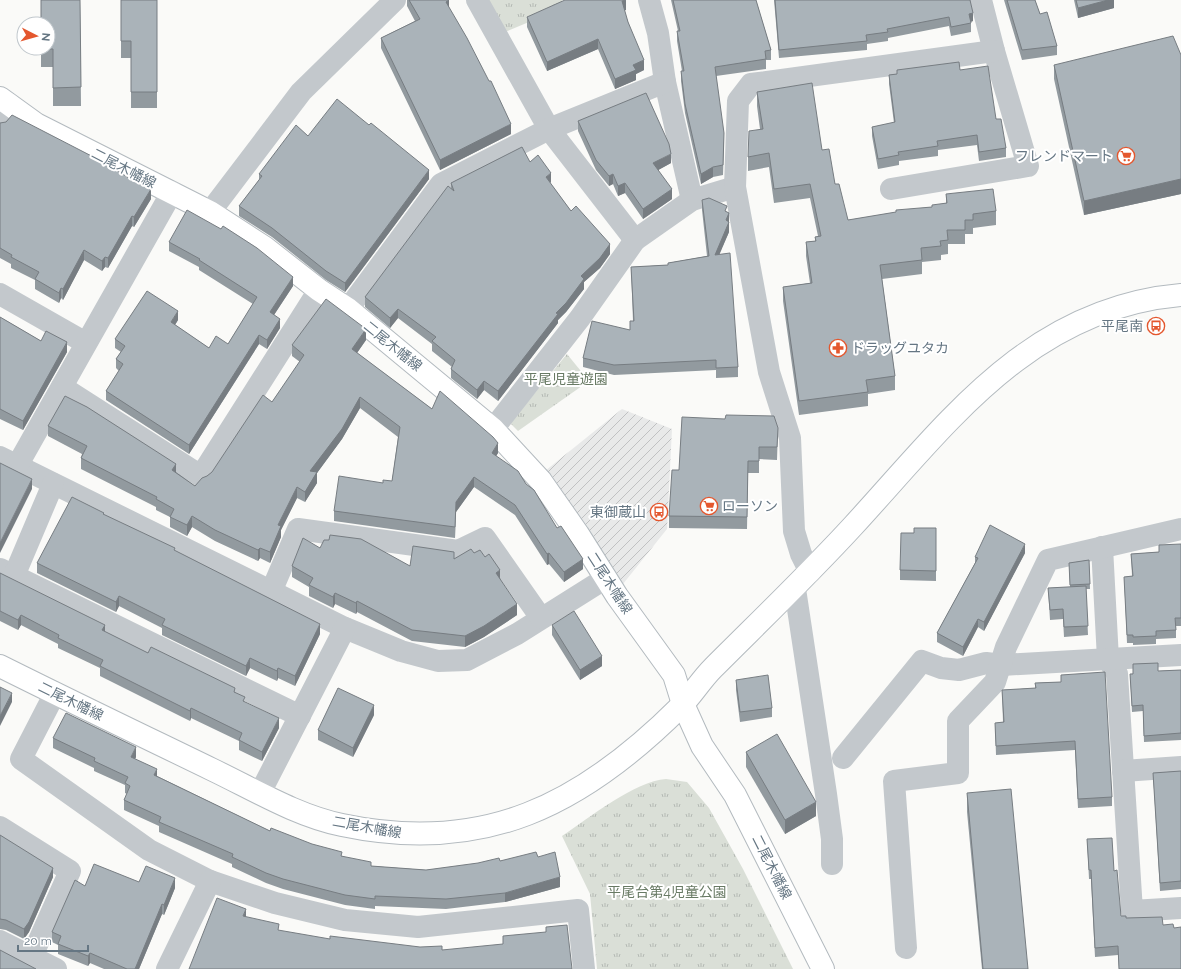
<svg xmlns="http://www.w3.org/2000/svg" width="1181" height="969" font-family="Raleway,'Noto Sans JP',sans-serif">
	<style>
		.industrial { fill: url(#industrial-furrows) }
		.park { fill: url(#park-tufts) }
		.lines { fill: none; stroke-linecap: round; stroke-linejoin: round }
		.secondary-casing { stroke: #b3babf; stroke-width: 24 }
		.street { stroke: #c3c8cc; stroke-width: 22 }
		.secondary { stroke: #fff; stroke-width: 22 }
		.wall { fill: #929a9f }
		.shaded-wall { fill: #777d82 }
		.building { fill: #aab3b9; stroke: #777d82 }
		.labels { text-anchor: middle; stroke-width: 4; stroke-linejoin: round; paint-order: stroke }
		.poi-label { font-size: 14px; fill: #657683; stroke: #fff; text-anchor: end }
		.street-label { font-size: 14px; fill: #657683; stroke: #fff }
		.park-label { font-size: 14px; fill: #687a64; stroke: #fff }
	</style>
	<defs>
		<pattern id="industrial-furrows" width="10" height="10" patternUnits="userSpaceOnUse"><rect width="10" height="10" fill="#e8e9e9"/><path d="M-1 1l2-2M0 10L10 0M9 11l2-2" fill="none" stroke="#c0c1c2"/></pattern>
		<pattern id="park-tufts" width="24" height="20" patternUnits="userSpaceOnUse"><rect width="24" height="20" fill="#dadfd7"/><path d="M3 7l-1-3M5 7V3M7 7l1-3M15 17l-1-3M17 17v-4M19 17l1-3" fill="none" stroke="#b4b9b4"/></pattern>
	</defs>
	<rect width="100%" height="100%" fill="#fafaf8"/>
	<polygon class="industrial" points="622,409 672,429 667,529 623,584 545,471"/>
	<g class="park">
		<polygon points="488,0 562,0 565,7 505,32"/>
		<polygon points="567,354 589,381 518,431 510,423"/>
		<path d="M666 779 687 782 709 808 743 869 793 969H597L590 894 562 836C589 818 635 781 666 779Z"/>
	</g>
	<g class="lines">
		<defs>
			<g id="secondary">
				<polyline points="0,98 36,124 210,212 264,247 319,290 348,309 493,429 541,481 578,534 617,596 674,675 683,704 702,746 735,795 823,969"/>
				<path d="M0 666C70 701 141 735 211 769 253 789 297 816 342 825 484 855 582 805 681 706 692 695 701 680 713 668 760 621 808 575 853 526 947 424 1029 308 1181 295"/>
			</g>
		</defs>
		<use href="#secondary" class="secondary-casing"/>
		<g class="street">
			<polyline points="477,0 549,129 635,240"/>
			<polyline points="649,0 658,33 665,82 692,200"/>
			<polyline points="0,121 9,104"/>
			<polyline points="891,189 1028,166 994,51 981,0"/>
			<polyline points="210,212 301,92 395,0"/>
			<polyline points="0,294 86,343"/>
			<polyline points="348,309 441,184 549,129 665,82"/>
			<polyline points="62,387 201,476 319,290"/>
			<polyline points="493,429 580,318 635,240 692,200 735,187"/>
			<polyline points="0,457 345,628 401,651 438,661 467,660 517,634 606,578"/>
			<polyline points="17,466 172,192"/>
			<polyline points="1102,547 1108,659 1117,674 1132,911 1181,908"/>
			<polyline points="0,569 300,716"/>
			<polyline points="810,572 801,554 794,531 790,438 769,372 735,187 738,101 751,84 994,51"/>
			<polyline points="14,576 53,484"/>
			<polyline points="795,589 826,794 832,839 832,864"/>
			<polyline points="271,592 298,529 458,551 485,538 541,618"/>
			<polyline points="55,693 21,759 149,850 210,881 275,903 345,920 418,927 578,910 584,969"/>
			<polyline points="843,758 922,661 941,668 959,670 986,663 1002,665 1181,655"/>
			<polyline points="1123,771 1181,767"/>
			<polyline points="260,793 345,628"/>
			<polyline points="0,827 70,871 32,956"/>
			<polyline points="0,941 56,969"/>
			<polyline points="906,948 894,781 958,773 958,721 995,682 1006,647 1048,560 1181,529"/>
			<polyline points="167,969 210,881"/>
		</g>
		<use href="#secondary" class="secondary"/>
	</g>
	<g class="wall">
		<polygon points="80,0 81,106 53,106 53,67 41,67 41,48"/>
		<polygon points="121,0 157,0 157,108 131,108 131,58 121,58"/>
		<polygon points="407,0 449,0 449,8 511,134 440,170 381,48 381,38 415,21 407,6"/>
		<polygon points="671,0 756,0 771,50 771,60 766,60 766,69 716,76 724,143 723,175 713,177 701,184 685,113 681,81 681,71 682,71 677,41 677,31 678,31"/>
		<polygon points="774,0 970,0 973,21 971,22 971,32 951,36 949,26 888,38 888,41 867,44 867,50 779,58"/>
		<polygon points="1004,0 1035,0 1040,14 1057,46 1057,55 1022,60"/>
		<polygon points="1074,0 1114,0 1114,8 1078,18"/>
		<polygon points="624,10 644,70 636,74 636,80 615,89 598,49 547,71 527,27 527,17 626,10"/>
		<polygon points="1181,55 1181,194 1084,215 1054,79 1054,65"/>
		<polygon points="897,70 960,70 996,119 1006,148 1006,157 979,161 977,145 938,150 938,156 899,161 899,165 878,169 872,136 872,127 894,123 889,84 889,75 897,74"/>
		<polygon points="757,92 822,150 848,220 932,207 946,203 946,194 996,211 996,225 973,228 973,234 965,234 965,244 948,244 948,254 941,255 941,260 922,262 922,274 882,279 895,376 895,390 868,394 868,406 799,415 783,301 783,287 810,283 806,256 806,242 815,241 815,237 818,236 810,198 774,203 769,167 748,171 748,157 760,129 757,106"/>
		<polygon points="578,121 671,163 658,170 672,199 643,219 625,193 618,196 613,184 609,186 596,170 578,131"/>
		<polygon points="0,123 151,199 134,227 132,226 108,268 105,267 102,271 84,260 63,300 61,298 59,303 35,289 35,280 11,268 11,264 0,258"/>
		<polygon points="308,136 429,179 345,292 326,280 272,237 239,216 239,206 259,180 259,174"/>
		<polygon points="530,162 551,182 550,183 571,211 610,254 600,268 584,282 584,289 566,312 558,320 558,323 498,401 484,390 477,399 451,378 451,369 452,367 432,351 432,344 398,318 390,328 365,307 365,297 451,188 451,183"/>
		<polygon points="702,200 729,213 729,232 719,254 738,367 738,377 716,378 716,370 614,375 583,367 583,358 630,330 633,321 631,267 668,265 668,263 707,256 702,210"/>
		<polygon points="169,242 293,286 274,315 280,328 267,349 259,344 189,454 106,400 106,391 119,371 116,368 116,359 121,352 115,348 115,339 178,320 175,325 209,348 228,344 253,304 199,270 199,267 169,251"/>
		<polygon points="0,317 41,341 67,352 23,430 0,419"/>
		<polygon points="366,340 357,353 432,409 498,453 496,456 526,484 583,569 564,582 549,564 547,565 515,515 474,487 456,512 455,538 334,521 334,511 383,483 392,481 398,437 360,408 342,439 317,473 317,483 305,502 297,498 281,530 281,537 270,563 260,558 258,561 215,541 192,527 187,536 170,527 170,517 156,510 156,507 81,469 81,458 82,454 48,436 48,426 176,472 195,486 212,472 272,402 300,362 292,356 292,345"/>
		<polygon points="778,428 777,460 759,459 759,473 748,473 747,529 669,528 669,516 679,470"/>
		<polygon points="104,515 175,551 320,634 295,686 278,678 277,681 250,668 246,676 162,635 162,628 119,606 116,612 37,573 37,563"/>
		<polygon points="936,528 936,581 900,580 900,570 914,533"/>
		<polygon points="1181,544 1181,626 1176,626 1176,638 1156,639 1156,644 1133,645 1133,643 1127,643 1124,577 1132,576 1131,554 1159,552"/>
		<polygon points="320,548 410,566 454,559 474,553 500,578 517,615 484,637 465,647 412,641 357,612 356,614 335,604 333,608 309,596 309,587 292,577 292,566"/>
		<polygon points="1025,553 984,631 978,627 963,656 937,642 937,633 975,563 975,557"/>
		<polygon points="1089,560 1090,589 1086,589 1088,635 1064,637 1063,619 1050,620 1048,588 1070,587 1069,563"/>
		<polygon points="0,573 105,632 148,653 235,692 245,702 279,728 262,761 239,750 239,741 191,718 190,721 100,676 100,668 58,648 58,644 21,625 18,630 0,621"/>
		<polygon points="552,625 602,666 580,680 552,635"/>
		<polygon points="1181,670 1181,740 1144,742 1143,711 1132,712 1130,674 1158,671"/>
		<polygon points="736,680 772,708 772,717 740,722 736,690"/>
		<polygon points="1061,682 1112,797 1112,806 1078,808 1075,750 996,755 995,723 1003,722 1002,690 1035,688 1035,683"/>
		<polygon points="374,715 353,757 318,740 318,730"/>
		<polygon points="53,738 136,757 135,759 157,776 270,831 342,856 371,866 426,870 538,857 560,887 505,902 446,909 375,906 375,909 345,905 283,889 266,883 232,867 232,864 159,832 159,826 124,810 124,800 127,794 125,793 125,785 94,771 94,768 53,748"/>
		<polygon points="746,752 816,816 785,834 746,767"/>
		<polygon points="1181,771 1181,889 1160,891 1153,773"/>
		<polygon points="967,793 1028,969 982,969 967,812"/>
		<polygon points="0,835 53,877 29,932 24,939 6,930 0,929"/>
		<polygon points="1087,839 1114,871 1121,916 1126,918 1163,925 1174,928 1181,969 1119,969 1118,955 1095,957 1091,879 1089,879"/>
		<polygon points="139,882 175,888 164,915 162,914 139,969 104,969 90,963 88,966 58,954 58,945 52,942 52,932 85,886"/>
	</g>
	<g class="shaded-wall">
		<polygon points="449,0 449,10 446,2"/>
		<polygon points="626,0 626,10 622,11 622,1"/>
		<polygon points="1108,0 1114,0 1114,8 1078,18 1078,8"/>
		<polygon points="973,13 973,21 969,22 969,14"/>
		<polygon points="598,39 598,49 547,71 547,62"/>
		<polygon points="644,60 644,70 636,74 636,80 615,89 615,79 633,65"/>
		<polygon points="511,124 511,134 440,170 440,160"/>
		<polygon points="671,154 671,163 653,173 653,163"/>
		<polygon points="713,167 713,177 701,184 701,174"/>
		<polygon points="429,170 429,179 345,292 345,283"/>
		<polygon points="551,173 551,182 546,186 546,177"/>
		<polygon points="613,174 613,184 609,186 609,176"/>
		<polygon points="1181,179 1181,194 1084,215 1084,201"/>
		<polygon points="625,183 625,193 618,196 618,186"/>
		<polygon points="151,189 151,199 134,227 134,217"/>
		<polygon points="672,189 672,199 643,219 643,209"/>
		<polygon points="729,213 729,232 715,265 715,255 726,220"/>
		<polygon points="132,216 132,226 108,268 108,258"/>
		<polygon points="610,244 610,254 600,268 584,282 584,289 566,312 558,320 558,323 498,401 498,391 556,313 581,276"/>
		<polygon points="84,250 84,260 63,300 63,289"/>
		<polygon points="105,257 105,267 102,271 102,261"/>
		<polygon points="293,277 293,286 270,321 270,312"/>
		<polygon points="61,288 61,298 59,303 59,293"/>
		<polygon points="398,309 398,318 390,328 390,318"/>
		<polygon points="178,311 178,320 171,331 171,322"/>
		<polygon points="280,319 280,328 267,349 267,340"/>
		<polygon points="366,329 366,340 352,360 352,349"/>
		<polygon points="259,335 259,344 189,454 189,445"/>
		<polygon points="67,342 67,352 23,430 23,421"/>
		<polygon points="484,381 484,390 477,399 477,390"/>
		<polygon points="360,397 360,408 342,439 317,473 317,483 305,502 305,492 310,471"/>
		<polygon points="498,443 498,453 492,463 492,453"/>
		<polygon points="176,464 176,475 172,470"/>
		<polygon points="474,477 474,487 456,512 455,538 456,502"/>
		<polygon points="32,479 32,489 0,553 0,543"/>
		<polygon points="297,487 297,498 281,530 281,537 270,563 270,552 278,525"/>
		<polygon points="192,516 192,527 187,536 187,525"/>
		<polygon points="1025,544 1025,553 984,631 984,622"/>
		<polygon points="260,548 260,558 258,561 258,550"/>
		<polygon points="549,553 549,564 547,565 547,554"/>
		<polygon points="583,559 583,569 564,582 564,572"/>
		<polygon points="500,570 500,581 496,573"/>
		<polygon points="335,593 335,604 333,608 333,597"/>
		<polygon points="119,596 119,606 116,612 116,602"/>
		<polygon points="357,601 357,612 356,614 356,603"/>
		<polygon points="517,604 517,615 484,637 465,647 465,636"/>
		<polygon points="21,615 21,625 18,630 18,620"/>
		<polygon points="978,619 978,627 963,656 963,647"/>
		<polygon points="320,624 320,634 295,686 295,676"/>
		<polygon points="105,625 105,634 102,630"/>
		<polygon points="602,656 602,666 580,680 580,670"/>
		<polygon points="250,658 250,668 246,676 246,666"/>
		<polygon points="278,668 278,678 277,681 277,671"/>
		<polygon points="12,693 12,702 0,726 0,716"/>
		<polygon points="374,705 374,715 353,757 353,748"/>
		<polygon points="191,708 191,718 190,721 190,711"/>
		<polygon points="279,718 279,728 262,761 262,752"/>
		<polygon points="136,747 136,757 131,767 131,757"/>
		<polygon points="157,769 157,779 154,775"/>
		<polygon points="816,802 816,816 785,834 785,820"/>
		<polygon points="53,868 53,877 29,932 24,939 24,929"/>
		<polygon points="560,877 560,887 505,902 505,893"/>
		<polygon points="175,878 175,888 164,915 164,905"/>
		<polygon points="162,904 162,914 139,969 135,969"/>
		<polygon points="246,909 246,919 243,916"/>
		<polygon points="90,953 90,963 88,966 88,956"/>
	</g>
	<g class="building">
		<polygon points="41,0 80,0 81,87 53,88 53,49 41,49 41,48 48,48 48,24 41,24"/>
		<polygon points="121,0 157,0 157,92 131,92 131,41 121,41"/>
		<polygon points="409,0 449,0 446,2 467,38 489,81 491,81 511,124 440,160 381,38 420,19"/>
		<polygon points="565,0 626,0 622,1 628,22 644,60 633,65 636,70 615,79 598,39 547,62 527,17"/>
		<polygon points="673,0 756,0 771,50 765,51 766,59 715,67 724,133 723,165 713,167 701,174 685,104 681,71 684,71 677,31 680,31"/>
		<polygon points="775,0 970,0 973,13 969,14 971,23 951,27 949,17 887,29 888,32 866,35 867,41 779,50"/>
		<polygon points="1007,0 1035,0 1040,14 1047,12 1057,46 1022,50"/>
		<polygon points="1076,0 1108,0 1078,8"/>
		<polygon points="1173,36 1181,55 1181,179 1084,201 1054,65"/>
		<polygon points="959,62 960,70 988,66 996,119 1001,119 1006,148 979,152 977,135 937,141 938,146 898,152 899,155 878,159 872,127 895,122 889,75 897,74 897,70"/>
		<polygon points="812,83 822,150 829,149 835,184 839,184 848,220 896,212 896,210 932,207 932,205 947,203 946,194 993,189 996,211 973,214 973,220 965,220 965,230 947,230 948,240 940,241 941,246 921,248 922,260 880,265 895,376 866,380 868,392 799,401 783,287 812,283 806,242 816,241 815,237 821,236 810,184 774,189 769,153 748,157 749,131 763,129 757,92"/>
		<polygon points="646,93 669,144 671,154 653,163 672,189 643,209 625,183 618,186 613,174 609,176 596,160 578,121"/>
		<polygon points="337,99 369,125 371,123 429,170 345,283 326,271 272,228 239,206 262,176 259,174 296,125 308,136"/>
		<polygon points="12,115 107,164 129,178 130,176 151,189 134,217 132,216 108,258 105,257 102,261 84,250 63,289 61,288 59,293 35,279 39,272 11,257 12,255 0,248 0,123 6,122"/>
		<polygon points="522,147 530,162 538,155 551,173 546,177 571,211 576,206 610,244 600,258 581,276 584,279 566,303 556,313 558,314 498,391 484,381 477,390 451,369 455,360 432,341 436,337 398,309 390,318 365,297 448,186 454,191 451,183"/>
		<polygon points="709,198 727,206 725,211 729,213 726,220 729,222 715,255 730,253 738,367 716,368 716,360 614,365 583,358 592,321 630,330 630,321 634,321 631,267 668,265 668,263 709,256 702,200"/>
		<polygon points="187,210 221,229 223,226 257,248 293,277 270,312 280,319 267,340 259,335 189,445 106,391 123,364 116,359 125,346 115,339 147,291 178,311 171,322 209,348 216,336 228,344 257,297 199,260 200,259 169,242"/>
		<polygon points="326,299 366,329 352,349 432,409 440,391 493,437 498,443 492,453 518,471 526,484 534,490 557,528 561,526 583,559 564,572 549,553 547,554 515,505 474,477 456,502 455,527 334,511 339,476 383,483 383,480 392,481 400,427 360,397 342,429 310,471 317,472 305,492 297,487 278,525 281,526 270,552 260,548 258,550 215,530 192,516 187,525 170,517 174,509 156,499 157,497 81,458 87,446 48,426 65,396 87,407 176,464 172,470 195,486 202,478 207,476 212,472 263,395 272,402 304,355 292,345"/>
		<polygon points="0,317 41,341 46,331 67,342 23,421 0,409"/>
		<polygon points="726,415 774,416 778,428 777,447 759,447 759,461 748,461 747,517 669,516 672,470 679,470 682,417 725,419"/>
		<polygon points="0,463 32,479 0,543"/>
		<polygon points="72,497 104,513 103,514 175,548 174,550 320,624 295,676 278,668 277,671 250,658 246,666 162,625 165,619 119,596 116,602 37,563"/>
		<polygon points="990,525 1025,544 984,622 978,619 963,647 937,633 978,558 975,557"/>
		<polygon points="914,528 936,528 936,571 900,570 901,533 914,533"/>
		<polygon points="330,535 361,539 410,566 413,546 454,552 454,559 471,549 474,553 480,550 485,557 489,554 500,570 496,573 517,604 484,626 465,636 412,630 357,601 356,603 335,593 333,597 309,585 313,578 292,566 303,538 320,548 324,540 329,540"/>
		<polygon points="1181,544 1181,618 1175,618 1176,630 1156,631 1156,636 1133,637 1133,635 1127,635 1124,577 1133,576 1131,554 1159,552 1159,545"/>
		<polygon points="1089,560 1090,584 1070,585 1069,563"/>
		<polygon points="0,573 105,625 102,630 148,653 151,647 235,688 234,692 245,697 243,701 279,718 262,752 239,740 242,733 191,708 190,711 100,666 103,660 58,638 59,635 21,615 18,620 0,611"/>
		<polygon points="1086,586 1088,626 1064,627 1063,609 1050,610 1048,588"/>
		<polygon points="574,611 602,656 580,670 552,625"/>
		<polygon points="1158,663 1158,671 1181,670 1181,733 1144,736 1143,705 1132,706 1130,674 1133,674 1133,664"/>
		<polygon points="1105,672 1112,797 1078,799 1075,741 996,746 995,723 1004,722 1002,690 1036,688 1035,683 1061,682 1061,675"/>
		<polygon points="768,675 772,708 740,712 736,680"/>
		<polygon points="0,687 12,693 0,716"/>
		<polygon points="338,688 374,705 353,748 318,730"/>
		<polygon points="66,713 136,747 131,757 157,769 154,775 270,831 271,828 312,844 342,852 341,856 371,862 371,866 426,870 478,863 499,858 500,861 536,852 538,857 555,852 560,877 505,893 446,899 375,896 375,899 345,895 283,879 266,873 232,857 233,854 159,822 161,817 124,800 130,786 125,783 128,777 94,761 95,758 53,738"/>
		<polygon points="777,734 816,802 785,820 746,752"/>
		<polygon points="1181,771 1181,881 1160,883 1153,773"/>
		<polygon points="1011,789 1028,969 983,969 967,793"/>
		<polygon points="0,835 53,868 29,922 24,929 6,920 0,919"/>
		<polygon points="1112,838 1114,871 1117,870 1121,916 1126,916 1126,918 1162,917 1163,925 1173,924 1174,928 1181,927 1181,969 1119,969 1118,946 1095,948 1091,870 1089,870 1087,839"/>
		<polygon points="94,864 139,882 146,866 175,878 164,905 162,904 135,969 127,969 90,953 88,956 58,944 61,936 52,932 75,880 85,886"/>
		<polygon points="217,898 246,909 243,916 279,924 278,930 330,939 330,936 420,947 442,946 442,950 503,944 503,936 546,932 546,927 567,925 572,969 189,969"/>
		<polygon points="0,950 36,969 0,969"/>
	</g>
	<defs>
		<symbol id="supermarket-ring" viewBox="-11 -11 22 22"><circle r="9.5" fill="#fff" stroke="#e4572e" stroke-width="1.5"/><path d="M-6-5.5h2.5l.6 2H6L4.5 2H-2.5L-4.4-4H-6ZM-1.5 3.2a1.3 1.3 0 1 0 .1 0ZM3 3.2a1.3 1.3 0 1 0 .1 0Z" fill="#e4572e"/></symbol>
		<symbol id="bus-ring" viewBox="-11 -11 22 22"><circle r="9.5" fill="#fff" stroke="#e4572e" stroke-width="1.5"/><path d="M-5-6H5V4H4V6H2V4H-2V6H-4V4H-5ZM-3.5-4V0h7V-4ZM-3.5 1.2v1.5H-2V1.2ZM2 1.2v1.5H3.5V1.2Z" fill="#e4572e"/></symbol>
		<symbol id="pharmacy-ring" viewBox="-11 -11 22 22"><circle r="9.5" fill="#fff" stroke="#e4572e" stroke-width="1.5"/><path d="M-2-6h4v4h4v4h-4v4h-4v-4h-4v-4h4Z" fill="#e4572e"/></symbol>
	</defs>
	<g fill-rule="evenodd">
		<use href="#supermarket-ring" x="1116" y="146" width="20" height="20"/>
		<use href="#bus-ring" x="1146" y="316" width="20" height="20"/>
		<use href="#pharmacy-ring" x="828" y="338" width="20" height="20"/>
		<use href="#supermarket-ring" x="699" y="496" width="20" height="20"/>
		<use href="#bus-ring" x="649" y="502" width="20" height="20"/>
	</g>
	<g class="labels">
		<g class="poi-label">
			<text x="1113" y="161">フレンドマート</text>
			<text x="1143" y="331">平尾南</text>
			<text x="851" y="353" text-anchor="start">ドラッグユタカ</text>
			<text x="722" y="511" text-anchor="start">ローソン</text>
			<text x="646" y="517">東御蔵山</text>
		</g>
		<g class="street-label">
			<text transform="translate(124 168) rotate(27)" y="5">二尾木幡線</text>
			<text transform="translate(393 346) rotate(39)" y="5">二尾木幡線</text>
			<text transform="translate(610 583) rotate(57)" y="5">二尾木幡線</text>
			<text transform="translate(71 701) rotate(26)" y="5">二尾木幡線</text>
			<text transform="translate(367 827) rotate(10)" y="5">二尾木幡線</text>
			<text transform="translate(772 867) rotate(63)" y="5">二尾木幡線</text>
		</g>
		<g class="park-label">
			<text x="566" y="384">平尾児童遊園</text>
			<text x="667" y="897">平尾台第4児童公園</text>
		</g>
	</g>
	<g transform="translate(36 36) rotate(96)"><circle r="19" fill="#ffffff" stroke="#c1c8cd"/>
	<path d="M0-3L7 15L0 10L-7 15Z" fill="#e4572e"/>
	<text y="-6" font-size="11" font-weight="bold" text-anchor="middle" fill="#657683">N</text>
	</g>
	<path d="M18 945v6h70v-6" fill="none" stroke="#657683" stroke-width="2"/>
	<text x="24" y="945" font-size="12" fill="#657683" stroke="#ffffff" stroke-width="3" paint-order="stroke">20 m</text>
</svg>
